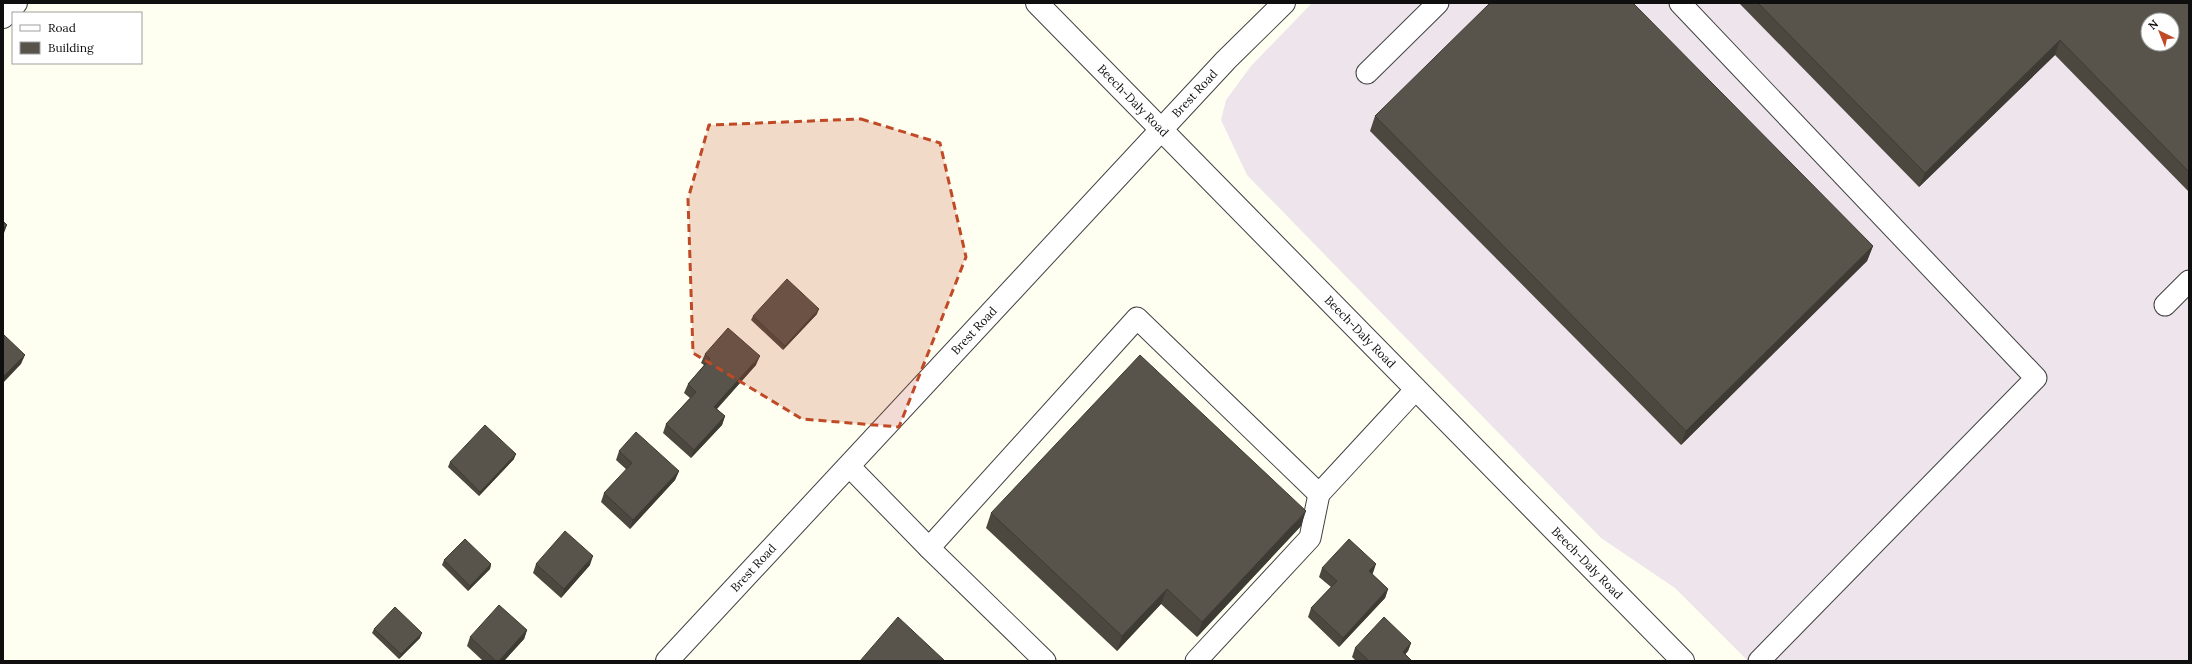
<svg xmlns="http://www.w3.org/2000/svg" width="2192" height="664" font-family="Lora,serif">
	<style>
		.industrial { fill: #ede4ec; fill-rule: evenodd }
		.lines { fill: none; stroke-linecap: round; stroke-linejoin: round }
		.service-casing { stroke: #424242; stroke-width: 23 }
		.minor-casing { stroke: #424242; stroke-width: 24 }
		.tertiary-casing { stroke: #424242; stroke-width: 24 }
		.service { stroke: #fff; stroke-width: 21 }
		.minor { stroke: #fff; stroke-width: 22 }
		.tertiary { stroke: #fff; stroke-width: 22 }
		.wall { fill: #4c4840 }
		.shaded-wall { fill: #3e3b34 }
		.building { fill: #58544b; stroke: #3e3b34; fill-rule: evenodd }
		.marked { fill: #c04926; fill-opacity: 0.2; stroke: #c04926; stroke-width: 3; stroke-dasharray: 8 5; stroke-linejoin: round }
		.labels { text-anchor: middle; stroke-width: 4; stroke-linejoin: round; paint-order: stroke }
		.street-label { font-size: 12px; fill: #0f0f0f; stroke: #fff }
	</style>
	<rect width="100%" height="100%" fill="#fefff1"/>
	<path class="industrial" d="M1312 3H2189V661H1748L1675 588 1601 538 1247 175 1221 120 1226 100 1251 66ZM2148 20H2172V44H2148Z"/>
	<g class="lines">
		<defs>
			<g id="service">
				<polyline points="1680,3 2036,378 1759,661"/>
				<polyline points="1367,73 1438,3"/>
				<polyline points="2165,305 2189,281"/>
				<polyline points="849,466 929,548 1137,318 1319,494 1416,389"/>
				<polyline points="929,548 1045,661"/>
				<polyline points="1196,661 1310,538 1319,494"/>
			</g>
			<g id="minor">
				<polyline points="3,17 16,3"/>
				<path id="s1" d="M667 661 1226 60 1284 3"/>
			</g>
			<g id="tertiary">
				<path id="s2" d="M1037 3 1683 661"/>
			</g>
		</defs>
		<use href="#service" class="service-casing"/>
		<use href="#minor" class="minor-casing"/>
		<use href="#tertiary" class="tertiary-casing"/>
		<use href="#service" class="service"/>
		<use href="#minor" class="minor"/>
		<use href="#tertiary" class="tertiary"/>
	</g>
	<g class="wall">
		<polygon points="1739,3 2189,3 2189,192 2055,55 1919,187"/>
		<polygon points="1375,116 1873,246 1867,261 1681,445 1370,131"/>
		<polygon points="817,314 783,350 751,320 753,316"/>
		<polygon points="705,354 756,365 717,409 725,416 722,425 691,458 663,433 666,424 690,398 684,393 688,384 704,365 701,363"/>
		<polygon points="619,451 679,471 675,480 630,529 601,502 604,493 627,470 616,460"/>
		<polygon points="514,459 479,496 448,467 450,462"/>
		<polygon points="991,513 1301,526 1197,637 1161,604 1117,651 986,528"/>
		<polygon points="444,560 491,564 490,569 468,591 442,565"/>
		<polygon points="536,564 590,565 561,598 533,573"/>
		<polygon points="1322,568 1373,573 1372,574 1388,589 1385,598 1339,647 1308,617 1311,608 1331,587 1319,577"/>
		<polygon points="374,629 420,638 399,659 372,633"/>
		<polygon points="527,630 524,639 504,661 483,661 467,646 470,637"/>
		<polygon points="1411,643 1408,651 1405,654 1412,661 1356,661 1352,657 1355,648"/>
	</g>
	<g class="shaded-wall">
		<polygon points="2060,40 2055,55 1919,187 1925,173"/>
		<polygon points="7,225 4,233 3,234 3,229"/>
		<polygon points="1873,246 1867,261 1681,445 1686,431"/>
		<polygon points="819,309 817,314 783,350 785,346"/>
		<polygon points="25,355 21,364 3,383 3,377"/>
		<polygon points="760,356 756,365 711,415 714,407"/>
		<polygon points="725,416 722,425 691,458 694,450"/>
		<polygon points="516,454 514,459 479,496 480,492"/>
		<polygon points="679,471 675,480 630,529 633,520"/>
		<polygon points="1306,511 1301,526 1197,637 1202,622"/>
		<polygon points="593,556 590,565 561,598 564,589"/>
		<polygon points="491,564 490,569 468,591 470,586"/>
		<polygon points="1376,564 1373,573 1366,580 1369,571"/>
		<polygon points="1167,589 1161,604 1117,651 1122,636"/>
		<polygon points="1388,589 1385,598 1339,647 1343,638"/>
		<polygon points="527,630 524,639 504,661 499,661"/>
		<polygon points="422,633 420,638 399,659 401,654"/>
		<polygon points="1411,643 1408,651 1400,661 1403,652"/>
	</g>
	<g class="building">
		<polygon points="1490,3 1633,3 1873,246 1686,431 1375,116"/>
		<path d="M1758 3H2189V172L2060 40 1925 173ZM2148 20H2172V44H2148Z"/>
		<polygon points="3,221 7,225 3,229"/>
		<polygon points="787,279 819,309 785,346 753,316"/>
		<polygon points="728,328 760,356 714,407 725,416 694,450 666,424 696,392 688,384 710,359 705,354"/>
		<polygon points="3,334 25,355 3,377"/>
		<polygon points="1140,355 1306,511 1202,622 1167,589 1122,636 991,513"/>
		<polygon points="485,425 516,454 480,492 450,462"/>
		<polygon points="636,432 679,471 633,520 604,493 632,463 619,451"/>
		<polygon points="565,531 593,556 564,589 536,564"/>
		<polygon points="465,539 491,564 470,586 444,560"/>
		<polygon points="1349,539 1376,564 1369,571 1388,589 1343,638 1311,608 1337,581 1322,568"/>
		<polygon points="499,605 527,630 499,661 496,661 470,637"/>
		<polygon points="395,607 422,633 401,654 374,629"/>
		<polygon points="898,617 945,661 860,661"/>
		<polygon points="1384,617 1411,643 1403,652 1412,661 1369,661 1355,648"/>
	</g>
	<path class="marked" d="M861 119 940 143 966 257 899 427 802 419 693 353 688 199 709 125Z"/>
	<g class="labels">
		<g class="street-label">
			<text dy="4" stroke="none"><textPath href="#s1" startOffset="775">Brest Road</textPath></text>
			<text dy="4" stroke="none"><textPath href="#s2" startOffset="137">Beech-Daly Road</textPath></text>
			<text dy="4" stroke="none"><textPath href="#s1" startOffset="451">Brest Road</textPath></text>
			<text dy="4" stroke="none"><textPath href="#s2" startOffset="461">Beech-Daly Road</textPath></text>
			<text dy="4" stroke="none"><textPath href="#s2" startOffset="785">Beech-Daly Road</textPath></text>
			<text dy="4" stroke="none"><textPath href="#s1" startOffset="127">Brest Road</textPath></text>
		</g>
	</g>
	<rect width="2192" height="664" fill="none" stroke="#0f0f0f" stroke-width="8"/>
	<rect x="12" y="12" width="130" height="52" fill="#ffffff" stroke="#9f9f9f"/>
	<rect x="20" y="25" width="20" height="6" fill="#ffffff" stroke="#9f9f9f"/>
	<text x="48" y="32" font-size="12" fill="#0f0f0f">Road</text>
	<rect x="20" y="42" width="20" height="12" fill="#58544b" stroke="#9f9f9f"/>
	<text x="48" y="52" font-size="12" fill="#0f0f0f">Building</text>
	<g transform="translate(2160 32) rotate(317)"><circle r="19" fill="#ffffff" stroke="#9f9f9f"/>
	<path d="M0-3L7 15L0 10L-7 15Z" fill="#c04926"/>
	<text y="-6" font-size="11" font-weight="bold" text-anchor="middle" fill="#0f0f0f">N</text>
	</g>
</svg>
